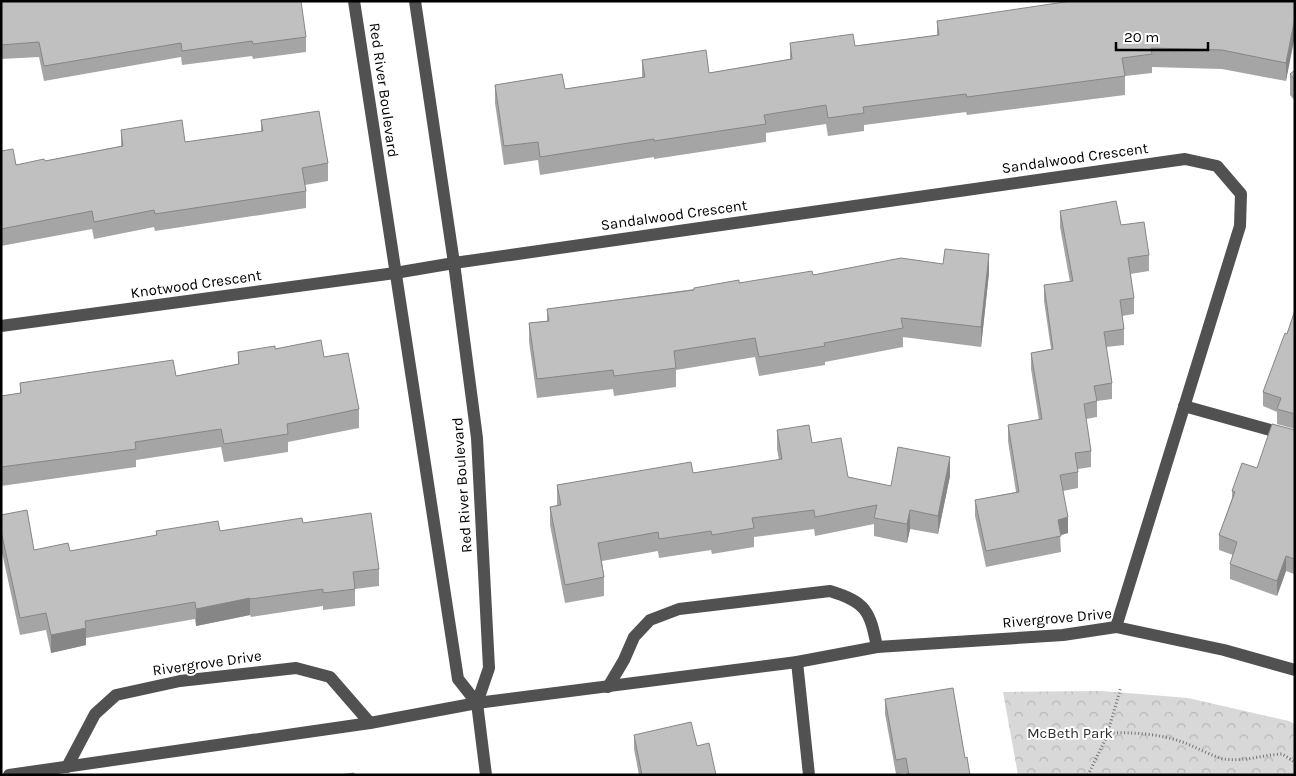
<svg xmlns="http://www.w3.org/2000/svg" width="1296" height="776" font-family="Karla,sans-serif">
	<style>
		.forest { fill: url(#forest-crowns) }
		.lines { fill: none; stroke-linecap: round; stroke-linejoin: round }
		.path { stroke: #737373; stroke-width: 3; stroke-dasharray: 1 2.5; stroke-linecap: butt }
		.minor { stroke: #515151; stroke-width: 12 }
		.wall { fill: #a5a5a5 }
		.shaded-wall { fill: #868686 }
		.building { fill: #c0c0c0; stroke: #868686 }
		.labels { text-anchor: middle; stroke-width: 4; stroke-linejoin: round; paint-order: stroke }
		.street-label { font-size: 15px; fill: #000; stroke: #fff }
		.park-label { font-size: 15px; fill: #2f2f2f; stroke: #fff }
	</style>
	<defs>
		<pattern id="forest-crowns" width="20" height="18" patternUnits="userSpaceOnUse" patternTransform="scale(1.25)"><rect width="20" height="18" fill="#d8d8d8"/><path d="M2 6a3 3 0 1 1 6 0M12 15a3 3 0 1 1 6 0" fill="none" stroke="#b8b8b8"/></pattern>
	</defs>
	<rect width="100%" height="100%" fill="#fff"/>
	<polygon class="forest" points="1102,691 1188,698 1289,721 1295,724 1295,775 1018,775 1003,692"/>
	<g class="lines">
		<g class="path">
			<path d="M1106 738 1109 733C1134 732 1162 734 1185 743 1198 748 1211 756 1224 759 1244 762 1262 755 1282 754L1295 762"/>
			<polyline points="1088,775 1106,738 1121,687"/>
		</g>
		<g class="minor">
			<polyline points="354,1 458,679 477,703"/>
			<polyline points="415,1 454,263 477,438 489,668 477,703 486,775"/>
			<polyline points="1,326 395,273 454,263 1185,159 1217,166 1241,194 1240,226 1116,627"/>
			<polyline points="1184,406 1295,437"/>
			<polyline points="797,662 809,775"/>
			<path d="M608 687 624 660 634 637 650 620 679 609 830 591C866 602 870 611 877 647"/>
			<polyline points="67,767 95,714 116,695 180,681 296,668 330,677 370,723"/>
			<polyline points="9,775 370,723 477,703 797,662 877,647 1063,635 1116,627 1224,650 1295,670"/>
		</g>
	</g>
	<g class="wall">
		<polygon points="1,1 306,37 306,52 253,59 252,56 182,65 181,57 44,81 39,57 1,59"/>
		<polygon points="1295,1 1286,81 1222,69 1152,67 1152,73 1125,76 1125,95 967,115 966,112 864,125 864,131 828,136 826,124 766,133 766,142 654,159 654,157 540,175 538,160 504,165 495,103 495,85 565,89 642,78 642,60 709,73 790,59 790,43 855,46 937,35 937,21"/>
		<polygon points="1295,70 1295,101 1290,95 1290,74"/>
		<polygon points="261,120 328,163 328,181 305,185 306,191 306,208 155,231 154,227 94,239 92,229 1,246 1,151 16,165 45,161 121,146 121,130 185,142 261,131"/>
		<polygon points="1060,211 1121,225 1149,255 1149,271 1130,274 1134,298 1134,314 1122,316 1124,329 1124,345 1106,347 1112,383 1112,399 1097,401 1097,417 1086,419 1091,451 1091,467 1078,469 1078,488 1063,491 1068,533 1060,535 1061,552 986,567 975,516 975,500 1016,492 1008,441 1008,425 1039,420 1031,369 1031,353 1051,349 1044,301 1044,285 1070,282 1060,227"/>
		<polygon points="989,273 981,347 903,337 903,347 825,362 825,365 759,376 755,357 676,370 676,387 614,396 613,389 537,398 529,342 529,323 547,321 547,309 739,283 813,275"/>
		<polygon points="1295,310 1295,429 1277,424 1277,412 1263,406 1263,392 1287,334"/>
		<polygon points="275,349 324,357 359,409 359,428 288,442 288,452 224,462 221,447 136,460 136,467 1,486 1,396 20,393 20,383 176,376 238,364 238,352"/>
		<polygon points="777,430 812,443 848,477 891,486 950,476 938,534 910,529 907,543 874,536 874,524 815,536 814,529 754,537 754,547 712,554 711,550 659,558 658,551 602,561 604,577 604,596 565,603 550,525 550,507 557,505 557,485 693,473 779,460 777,449"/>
		<polygon points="1293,430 1295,430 1294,574 1286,571 1277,596 1230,579 1230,564 1233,555 1219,550 1219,535 1232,498 1232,491 1257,468"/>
		<polygon points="1,515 34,550 70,551 156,536 156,531 220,531 303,523 379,569 379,586 355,589 355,606 323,610 323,606 251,617 250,615 196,626 195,619 86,638 86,645 51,653 46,630 20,635 1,548"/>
		<polygon points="885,699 965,758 970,775 906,775 906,773 896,774 885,714"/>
		<polygon points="634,735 697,746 716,775 639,775 634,749"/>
	</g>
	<g class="shaded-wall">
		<polygon points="1295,17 1295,36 1286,81 1286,63"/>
		<polygon points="989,254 989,273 981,347 981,327"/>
		<polygon points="950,457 950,476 938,534 938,516"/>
		<polygon points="910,510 910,529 907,543 907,524"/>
		<polygon points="1068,517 1068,533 1058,536 1058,520"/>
		<polygon points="1286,556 1286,571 1277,596 1277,581"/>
		<polygon points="250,598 250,615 196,626 196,609"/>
		<polygon points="86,628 86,645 51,653 51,635"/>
	</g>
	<g class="building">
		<polygon points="1,1 301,1 306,37 253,44 252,41 182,51 181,43 44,66 39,42 1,45"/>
		<polygon points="1071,1 1295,1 1295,17 1286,63 1222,50 1151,48 1152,54 1122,58 1125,76 967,97 966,94 863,107 864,113 828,118 826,105 764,115 766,124 654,141 654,139 540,157 538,142 504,146 495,85 562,74 565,89 645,77 642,60 706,50 709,73 792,59 790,43 853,34 855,46 939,35 937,21"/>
		<polygon points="1295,70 1295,80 1290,74"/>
		<polygon points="319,111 328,163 302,168 306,191 155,214 154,210 94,222 92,211 1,229 1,151 13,149 16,165 44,159 45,161 123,146 121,130 182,120 185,142 263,131 261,120"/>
		<polygon points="1116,201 1121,225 1144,222 1149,255 1128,258 1134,298 1120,300 1124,329 1104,332 1112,383 1094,386 1097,401 1084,404 1091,451 1075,453 1078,472 1060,475 1068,517 1058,520 1061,536 986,551 975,500 1019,492 1008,425 1042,419 1031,353 1053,349 1044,285 1073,281 1060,211"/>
		<polygon points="945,249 989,254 981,327 901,318 903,328 824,343 825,346 759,357 755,338 674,351 676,368 614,376 613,370 537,379 529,323 549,321 547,309 694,290 694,288 739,280 739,283 812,271 813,275 901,258 943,264"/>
		<polygon points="1295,310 1295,414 1277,409 1281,398 1263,392 1285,333 1287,334"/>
		<polygon points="321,340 324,357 348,353 359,409 287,424 288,434 224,444 221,429 135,442 136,449 1,467 1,396 21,393 20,383 173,360 176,376 239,364 238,352 275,346 275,349"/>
		<polygon points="1272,424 1295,430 1295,558 1294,559 1286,556 1277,581 1230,564 1237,542 1219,535 1235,492 1232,491 1242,463 1257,468"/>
		<polygon points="809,425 812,443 841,438 848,477 891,486 898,447 950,457 938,516 910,510 907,524 874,518 877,505 815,517 814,510 752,518 754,528 712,535 711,531 659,539 658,532 598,543 604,577 565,585 550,507 561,505 557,485 691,462 693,473 782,459 777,430"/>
		<polygon points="27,510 34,550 68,543 70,551 157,535 156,531 218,521 220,531 302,518 303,523 371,513 379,569 353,572 355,589 323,593 323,589 251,599 250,598 196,609 195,602 85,621 86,628 51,635 46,613 20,618 1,531 1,515"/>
		<polygon points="953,688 965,758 967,757 970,775 909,775 906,758 896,760 885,699"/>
		<polygon points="691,722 697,746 709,743 716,775 642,775 634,735"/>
		<polygon points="354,773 354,775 340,775"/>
	</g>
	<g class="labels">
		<g class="street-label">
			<text transform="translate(384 90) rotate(82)" y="5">Red River Boulevard</text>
			<text transform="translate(1075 158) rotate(-8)" y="5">Sandalwood Crescent</text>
			<text transform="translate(674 215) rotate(-8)" y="5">Sandalwood Crescent</text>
			<text transform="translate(196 284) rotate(-8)" y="5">Knotwood Crescent</text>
			<text transform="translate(462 485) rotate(-94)" y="5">Red River Boulevard</text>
			<text transform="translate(1057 618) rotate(-5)" y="5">Rivergrove Drive</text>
			<text transform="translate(207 663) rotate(-8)" y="5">Rivergrove Drive</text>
		</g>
		<g class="park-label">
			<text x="1070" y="738">McBeth Park</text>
		</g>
	</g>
	<rect width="1296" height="776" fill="none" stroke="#000000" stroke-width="5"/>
	<path d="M1116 42v8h92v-8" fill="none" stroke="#000000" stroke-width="2.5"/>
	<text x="1124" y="42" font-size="15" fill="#000000" stroke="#ffffff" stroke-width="4" paint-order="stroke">20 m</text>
</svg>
